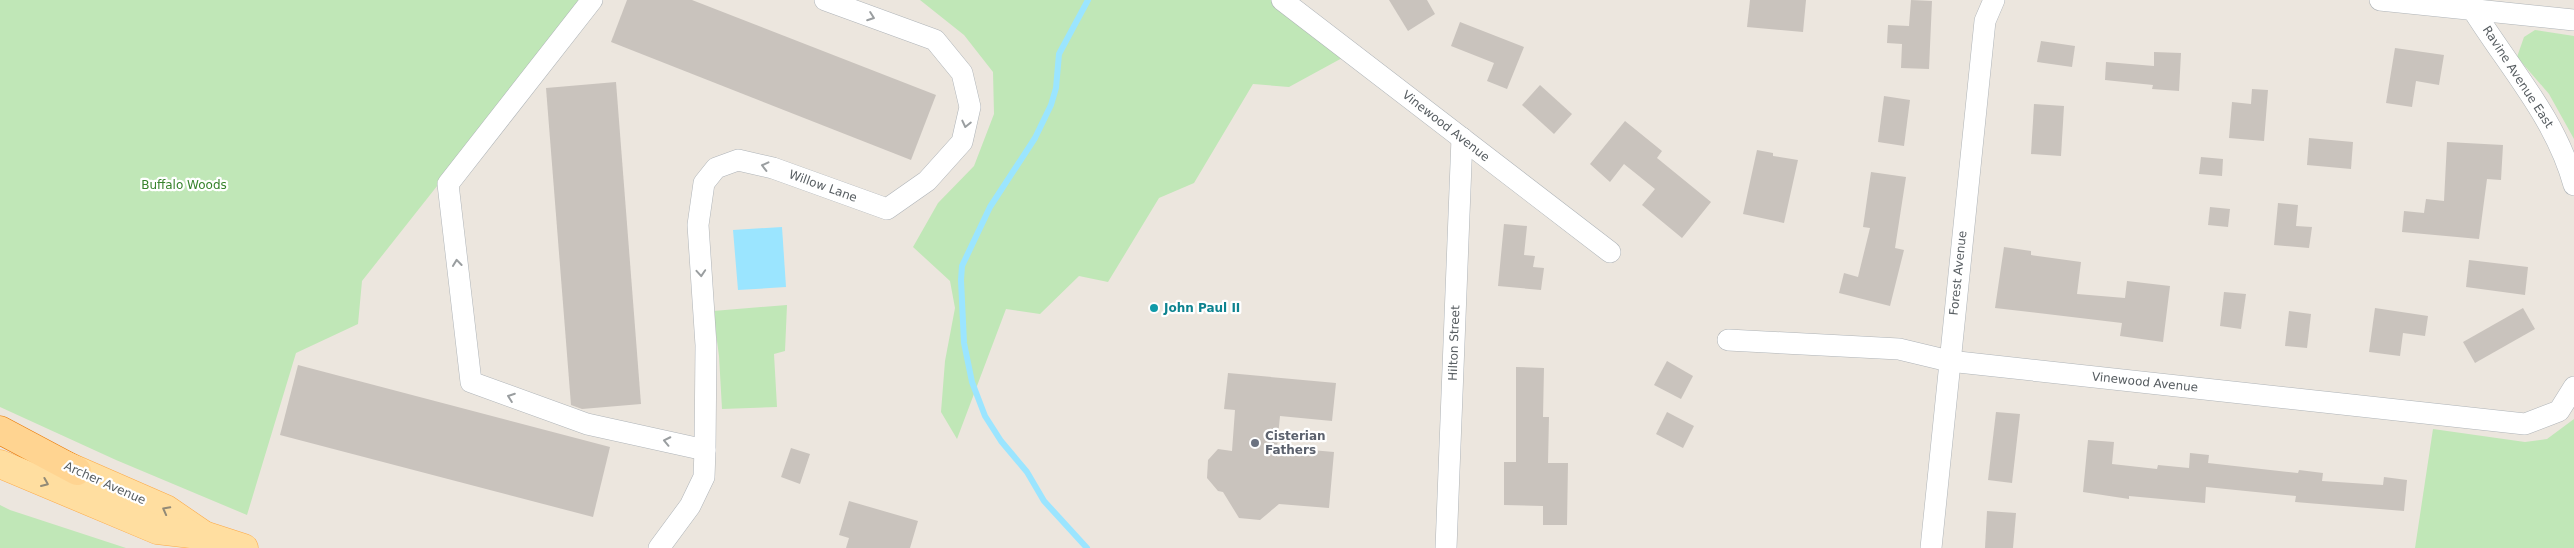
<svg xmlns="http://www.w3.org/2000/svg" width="2574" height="548" font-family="'DejaVu Sans',sans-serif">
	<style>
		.green { fill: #c0e7b7 }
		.water { fill: #9be5ff }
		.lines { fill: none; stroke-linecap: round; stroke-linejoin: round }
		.stream { stroke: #9be5ff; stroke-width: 6 }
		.building { fill: #c9c3bd }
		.minor-casing { stroke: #afb4b8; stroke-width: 22 }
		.primary-casing { stroke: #fda946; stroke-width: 29 }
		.trunk-casing { stroke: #ea7700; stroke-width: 29 }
		.minor { stroke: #fff; stroke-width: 21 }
		.primary { stroke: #ffdea0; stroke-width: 28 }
		.trunk { stroke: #ffd491; stroke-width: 28 }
		.oneway { stroke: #9a9ea0 }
		.oneway2 { stroke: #928a77 }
		.culture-dot { fill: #0f9aa8; stroke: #fff; stroke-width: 2 }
		.worship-dot { fill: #6b7280; stroke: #fff; stroke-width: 2 }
		.labels { text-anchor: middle; stroke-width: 4.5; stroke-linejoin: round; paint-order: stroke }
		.street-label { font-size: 12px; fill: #575d61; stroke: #fff }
		.park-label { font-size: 12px; fill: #38832d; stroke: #fff }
		.culture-label { font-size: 12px; font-weight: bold; fill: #0d838f; stroke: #fff; text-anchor: start }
		.worship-label { font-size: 12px; font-weight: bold; fill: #5b616d; stroke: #fff; text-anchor: start }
	</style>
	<rect width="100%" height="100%" fill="#ece6de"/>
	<g class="green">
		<polygon points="0,0 584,0 362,281 358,324 296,353 247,515 116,460 0,407"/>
		<polygon points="920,0 1274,0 1344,57 1289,87 1253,84 1194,183 1159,198 1108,282 1079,276 1040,314 1006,309 957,439 941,412 945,361 955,308 950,281 913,247 938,203 974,166 994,114 993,72 964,35"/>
		<polygon points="2535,30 2574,36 2574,139 2549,94 2517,57 2524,37"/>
		<polygon points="787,305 785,351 774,354 777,407 722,409 719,356 713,311"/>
		<polygon points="2574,419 2574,548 2415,548 2433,429 2525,442 2547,439"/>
		<polygon points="0,505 10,510 126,548 0,548"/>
	</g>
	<polygon class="water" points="782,227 786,287 738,290 733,230"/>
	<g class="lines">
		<polyline class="stream" points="1087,548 1044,501 1027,472 1001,441 985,416 972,382 964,343 961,280 962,266 990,207 1035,138 1051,105 1056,88 1059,54 1088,0"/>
	</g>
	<g class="building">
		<polygon points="627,0 692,0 936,95 911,160 611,42"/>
		<polygon points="1389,0 1427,0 1435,14 1408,31"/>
		<polygon points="1750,0 1806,0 1803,32 1747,27"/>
		<polygon points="1911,0 1932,1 1929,69 1901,68 1902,44 1887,43 1888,25 1909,26"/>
		<polygon points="1460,22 1524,47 1507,89 1487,81 1494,63 1451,46"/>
		<polygon points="2041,41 2075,46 2072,67 2037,62"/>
		<polygon points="2395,48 2444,55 2439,85 2416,81 2412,107 2386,103"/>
		<polygon points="2154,52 2181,53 2179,91 2152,89 2153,85 2105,80 2106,62 2154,66"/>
		<polygon points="616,82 641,404 582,409 571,405 546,88"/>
		<polygon points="1540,85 1572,114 1554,134 1522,105"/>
		<polygon points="2252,89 2268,90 2264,141 2229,138 2232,102 2251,104"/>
		<polygon points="1884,96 1910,100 1904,146 1878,142"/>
		<polygon points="2034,104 2064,106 2061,156 2031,154"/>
		<polygon points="1625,121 1662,151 1657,158 1711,202 1682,238 1642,205 1655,189 1624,164 1610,182 1590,164"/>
		<polygon points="2309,138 2353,142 2351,169 2307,165"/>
		<polygon points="2447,142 2503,145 2501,180 2487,179 2479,239 2402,232 2404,211 2424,213 2426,199 2444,201"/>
		<polygon points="1757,150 1773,153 1773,156 1798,160 1784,223 1743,214"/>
		<polygon points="2201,157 2223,159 2222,176 2199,174"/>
		<polygon points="1871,172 1906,177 1895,248 1904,250 1890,306 1839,293 1844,273 1858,277 1870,228 1863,227"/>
		<polygon points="2278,203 2298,205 2296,226 2312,227 2309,248 2274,245"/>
		<polygon points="2210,207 2230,209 2228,227 2208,225"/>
		<polygon points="1504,224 1527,226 1524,255 1535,256 1533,267 1544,268 1541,290 1498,286"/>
		<polygon points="2004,247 2031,251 2031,255 2081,262 2077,294 2125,298 2127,281 2170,286 2163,342 2120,336 2122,323 1995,308"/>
		<polygon points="2469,260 2528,267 2525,295 2466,287"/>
		<polygon points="2224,292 2246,294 2241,329 2220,326"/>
		<polygon points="2375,308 2428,316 2425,336 2403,333 2400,356 2369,352"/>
		<polygon points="2523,308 2535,329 2475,363 2463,342"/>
		<polygon points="2289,311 2311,314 2307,348 2285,346"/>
		<polygon points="1667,361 1693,376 1681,399 1654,385"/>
		<polygon points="298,365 610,447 593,517 280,435"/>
		<polygon points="1516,367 1544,368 1543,417 1549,417 1548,463 1568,463 1567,525 1543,525 1543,506 1504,505 1504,462 1516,462"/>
		<polygon points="1228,373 1336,383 1332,421 1280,416 1277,447 1334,452 1329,508 1279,504 1260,520 1239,518 1223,492 1218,491 1207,478 1208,460 1218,449 1232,451 1235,410 1224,409"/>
		<polygon points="1667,412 1694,426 1683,448 1656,434"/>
		<polygon points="1996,412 2020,414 2012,483 1988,480"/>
		<polygon points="2088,440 2114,442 2112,464 2157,469 2158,465 2189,468 2190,453 2209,455 2208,463 2298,473 2299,470 2323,473 2322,481 2383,485 2384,477 2407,480 2404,511 2295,502 2296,496 2206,487 2205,503 2129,496 2129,499 2083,492"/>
		<polygon points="791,448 810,454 800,484 781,477"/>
		<polygon points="849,501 918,521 910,548 846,548 849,538 839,535"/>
		<polygon points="1987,511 2016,513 2013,548 1985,548"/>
	</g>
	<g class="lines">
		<defs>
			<g id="minor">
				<polyline points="592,0 448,184 471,382 587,424 705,450 706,345 698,225 704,183 716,168 738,160 773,168 887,209 927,181 962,142 970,107 962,73 935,40 825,0"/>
				<polyline points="1282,0 1610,252"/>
				<polyline points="2380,0 2574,20"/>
				<path d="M2467 0C2504 62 2555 115 2574 185"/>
				<polyline points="1728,340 1899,349 1949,361 2525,424 2559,411 2574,387"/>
				<polyline points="659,548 690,506 704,477 705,450"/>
				<polyline points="1446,548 1462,138"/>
				<polyline points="1931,548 1985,21 1994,0"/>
			</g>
			<g id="primary">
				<polyline points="56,461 166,509 201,533"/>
				<polyline points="0,464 157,530 207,536 244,548"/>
			</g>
			<polyline id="trunk" points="0,430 77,471"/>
		</defs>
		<use href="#minor" class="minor-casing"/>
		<use href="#primary" class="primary-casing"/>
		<use href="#trunk" class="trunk-casing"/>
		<use href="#minor" class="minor"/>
		<use href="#primary" class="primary"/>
		<use href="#trunk" class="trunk"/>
	</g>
	<defs><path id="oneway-chevron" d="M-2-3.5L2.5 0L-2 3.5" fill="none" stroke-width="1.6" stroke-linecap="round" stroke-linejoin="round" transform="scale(1.25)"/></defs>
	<g class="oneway">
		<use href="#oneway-chevron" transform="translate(871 17) rotate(20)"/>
		<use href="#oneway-chevron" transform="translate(966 124) rotate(103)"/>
		<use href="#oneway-chevron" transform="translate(765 166) rotate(-166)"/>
		<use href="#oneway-chevron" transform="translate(457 263) rotate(-96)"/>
		<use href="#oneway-chevron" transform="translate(701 273) rotate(86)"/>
		<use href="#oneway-chevron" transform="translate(511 397) rotate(-160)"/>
		<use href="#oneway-chevron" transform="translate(667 441) rotate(-168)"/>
	</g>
	<g class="oneway2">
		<use href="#oneway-chevron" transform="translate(45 483) rotate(23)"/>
		<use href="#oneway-chevron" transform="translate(166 510) rotate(-152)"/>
	</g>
	<circle class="culture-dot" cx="1154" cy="308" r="5"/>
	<circle class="worship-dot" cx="1255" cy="443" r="5"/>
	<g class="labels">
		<g class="street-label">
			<text transform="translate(2518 77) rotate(57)" y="4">Ravine Avenue East</text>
			<text transform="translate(1446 126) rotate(38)" y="4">Vinewood Avenue</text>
			<text transform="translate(823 186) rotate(20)" y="4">Willow Lane</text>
			<text transform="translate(1958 273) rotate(-84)" y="4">Forest Avenue</text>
			<text transform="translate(1454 343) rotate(-88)" y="4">Hilton Street</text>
			<text transform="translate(2145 382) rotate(6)" y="4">Vinewood Avenue</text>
			<text transform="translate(105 483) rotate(24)" y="4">Archer Avenue</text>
		</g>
		<g class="park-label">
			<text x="184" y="189">Buffalo Woods</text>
		</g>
		<g class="culture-label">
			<text x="1164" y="312">John Paul II</text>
		</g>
		<g class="worship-label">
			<text x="1265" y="440">Cisterian<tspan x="1265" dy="14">Fathers</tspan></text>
		</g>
	</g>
</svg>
